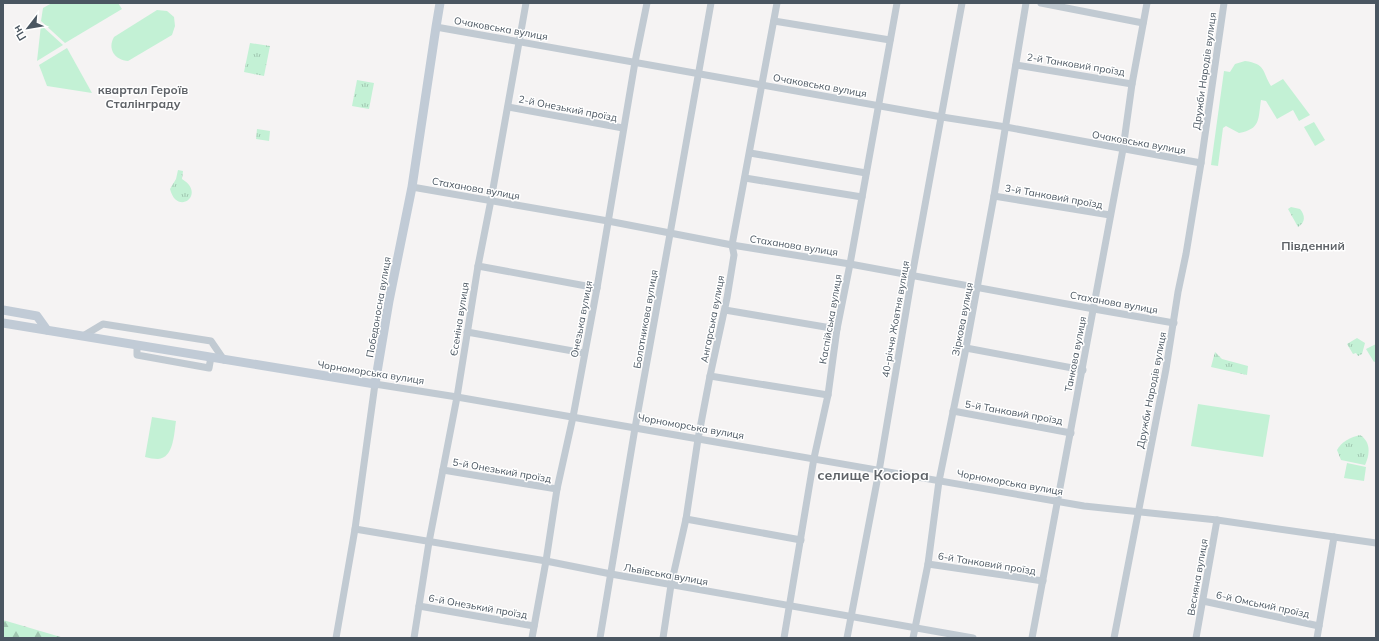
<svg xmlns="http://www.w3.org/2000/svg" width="1379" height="641" font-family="Mulish,sans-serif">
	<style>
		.green { fill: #c3f1d5 }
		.forest { fill: url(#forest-firs) }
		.park { fill: url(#park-tufts) }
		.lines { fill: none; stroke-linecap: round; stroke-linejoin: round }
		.street { stroke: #c1cad2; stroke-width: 7 }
		.secondary { stroke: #c1cbd6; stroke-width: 9 }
		.labels { text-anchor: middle; stroke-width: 3; stroke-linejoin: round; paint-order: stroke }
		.street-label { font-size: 10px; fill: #4a5661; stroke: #fff }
		.quarter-label { font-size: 12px; font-weight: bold; fill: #5f6368; stroke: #fff }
		.district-label { font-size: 14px; font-weight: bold; fill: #5f6368; stroke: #fff }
	</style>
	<defs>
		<pattern id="forest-firs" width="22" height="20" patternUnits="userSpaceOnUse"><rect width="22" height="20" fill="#c3f1d5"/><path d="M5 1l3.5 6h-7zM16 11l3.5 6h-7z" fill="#a0c6b0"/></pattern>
		<pattern id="park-tufts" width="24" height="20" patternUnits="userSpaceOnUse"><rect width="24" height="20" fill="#c3f1d5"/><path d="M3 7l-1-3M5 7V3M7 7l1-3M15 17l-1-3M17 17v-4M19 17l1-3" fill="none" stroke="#a0c6b0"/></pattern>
	</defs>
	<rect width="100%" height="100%" fill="#f5f3f3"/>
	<g class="green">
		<polygon points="52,3 118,3 122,9 65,43 41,21 43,8"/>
		<path d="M157 10 167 11 174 17 175 26 172 35 128 61C115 60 107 49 114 37Z"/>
		<polygon points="41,25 63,45 37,61"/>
		<polygon points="67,48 92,93 47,86 39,65"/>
		<path d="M1245 61C1266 64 1262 71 1271 86L1283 79 1310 115 1299 121 1293 110 1277 119 1266 101 1261 100C1258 119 1261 129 1239 133L1226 126 1223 128 1218 166 1211 165 1224 71 1230 72 1235 64Z"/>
		<polygon points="1314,122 1325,140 1315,146 1304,127"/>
		<polygon points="1376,344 1376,361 1374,362 1366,349"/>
		<polygon points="1198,404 1270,415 1263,457 1191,446"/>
		<path d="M152 417 176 421C174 433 174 458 158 459 154 459 149 458 145 457Z"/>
		<polygon points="1347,463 1366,467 1364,481 1344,478"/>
	</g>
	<polygon class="forest" points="3,620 64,638 3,638"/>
	<g class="park">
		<polygon points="250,43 270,46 264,76 244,72"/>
		<polygon points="357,80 374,83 369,109 352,106"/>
		<polygon points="257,129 270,131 269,141 256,139"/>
		<path d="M178 170 183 171 182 179C207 194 177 217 170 189L176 179Z"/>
		<path d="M1291 207 1300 209C1305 215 1306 222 1298 227L1288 209Z"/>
		<polygon points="1357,338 1365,343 1362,354 1358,356 1356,353 1353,354 1347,344"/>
		<polygon points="1215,352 1222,359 1248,366 1247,375 1211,367"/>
		<path d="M1360 435C1371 442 1370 454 1365 465L1341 460 1337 450C1341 442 1351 437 1360 435Z"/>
	</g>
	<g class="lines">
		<g class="street">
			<polyline points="1041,3 1143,23"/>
			<polyline points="774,21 890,40"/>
			<polyline points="436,27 942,117 1006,127 1201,163"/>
			<polyline points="1016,65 1132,84"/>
			<polyline points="508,107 623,128"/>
			<polyline points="750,153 866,173"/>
			<polyline points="745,178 862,197"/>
			<polyline points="412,187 608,221 732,245 850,264 1094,309 1174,323"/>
			<polyline points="994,196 1110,215"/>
			<polyline points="478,266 597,288"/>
			<polyline points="725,310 837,329"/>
			<polyline points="467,332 584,353"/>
			<polyline points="83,336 103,324 211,341 224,360"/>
			<polyline points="137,345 137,355 209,368 211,357"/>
			<polyline points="966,348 1083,370"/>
			<polyline points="710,376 828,395"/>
			<polyline points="953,411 1071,433"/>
			<polyline points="443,470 557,489"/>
			<polyline points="686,519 801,540"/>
			<polyline points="355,529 546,561 611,574 973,638"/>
			<polyline points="928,564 1043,581"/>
			<polyline points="1203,601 1319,626"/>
			<polyline points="419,606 534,626"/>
			<polyline points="336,638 355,529 375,384 457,397 1084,506 1217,520 1376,543"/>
			<polyline points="414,638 429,542 457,397 478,266 491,200 526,3"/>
			<polyline points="532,638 546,561 557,489 573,417 597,288 635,62 647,3"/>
			<polyline points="600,638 635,428 670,234 711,3"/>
			<polyline points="663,638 671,585 686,519 698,439 710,376 727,298 734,255 732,245 777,3"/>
			<polyline points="784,638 814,458 828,395 837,329 850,264 897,3"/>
			<polyline points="847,638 879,471 912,276 962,3"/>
			<polyline points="913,638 928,564 939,481 966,348 994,196 1026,3"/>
			<polyline points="1032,638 1123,149 1132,84 1147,3"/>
			<polyline points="1114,638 1166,369 1178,292 1186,254 1201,163 1224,3"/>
			<polyline points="1196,638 1217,520"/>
			<polyline points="1317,638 1334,537"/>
		</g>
		<g class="secondary">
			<polyline points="3,310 37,316 47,330"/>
			<polyline points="3,323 375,384 389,301 412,187 436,27 440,3"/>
		</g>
	</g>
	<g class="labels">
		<g class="street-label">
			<text transform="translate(501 28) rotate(10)" y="4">Очаковська вулиця</text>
			<text transform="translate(1076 64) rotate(9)" y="4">2-й Танковий проїзд</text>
			<text transform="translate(1204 71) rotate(-82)" y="4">Дружби Народів вулиця</text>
			<text transform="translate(820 85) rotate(10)" y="4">Очаковська вулиця</text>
			<text transform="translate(568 108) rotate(11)" y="4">2-й Онезький проїзд</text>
			<text transform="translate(1139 142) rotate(10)" y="4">Очаковська вулиця</text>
			<text transform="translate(476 188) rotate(10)" y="4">Стаханова вулиця</text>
			<text transform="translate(1054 196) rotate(10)" y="4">3-й Танковий проїзд</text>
			<text transform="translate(794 245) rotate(9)" y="4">Стаханова вулиця</text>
			<text transform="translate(1114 302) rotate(10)" y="4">Стаханова вулиця</text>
			<text transform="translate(378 307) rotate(-80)" y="4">Победоносна вулиця</text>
			<text transform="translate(459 319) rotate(-81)" y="4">Єсеніна вулиця</text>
			<text transform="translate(581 319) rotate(-79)" y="4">Онезька вулиця</text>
			<text transform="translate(645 319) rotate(-80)" y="4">Болотникова вулиця</text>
			<text transform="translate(712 319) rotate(-79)" y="4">Ангарська вулиця</text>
			<text transform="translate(830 319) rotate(-80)" y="4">Каспійська вулиця</text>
			<text transform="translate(895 319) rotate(-80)" y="4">40-річчя Жовтня вулиця</text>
			<text transform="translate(962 319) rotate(-79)" y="4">Зіркова вулиця</text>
			<text transform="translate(1075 354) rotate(-79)" y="4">Танкова вулиця</text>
			<text transform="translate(371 372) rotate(9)" y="4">Чорноморська вулиця</text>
			<text transform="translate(1151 390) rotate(-79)" y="4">Дружби Народів вулиця</text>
			<text transform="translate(1014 412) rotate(10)" y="4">5-й Танковий проїзд</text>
			<text transform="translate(691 426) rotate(10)" y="4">Чорноморська вулиця</text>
			<text transform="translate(502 470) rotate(10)" y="4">5-й Онезький проїзд</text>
			<text transform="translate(1010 482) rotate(10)" y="4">Чорноморська вулиця</text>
			<text transform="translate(987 563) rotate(9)" y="4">6-й Танковий проїзд</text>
			<text transform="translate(666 574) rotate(10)" y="4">Львівська вулиця</text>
			<text transform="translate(1197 577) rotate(-80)" y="4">Весняна вулиця</text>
			<text transform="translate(1263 604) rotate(12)" y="4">6-й Омський проїзд</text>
			<text transform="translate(478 606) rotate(10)" y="4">6-й Онезький проїзд</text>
		</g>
		<g class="quarter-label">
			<text x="143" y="94">квартал Героїв<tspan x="143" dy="14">Сталінграду</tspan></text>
			<text x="1313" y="250">Південний</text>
		</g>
		<g class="district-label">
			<text x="873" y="480">селище Косіора</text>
		</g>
	</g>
	<rect width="1379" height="641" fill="none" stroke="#4a5661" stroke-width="8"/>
	<g transform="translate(28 28) rotate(239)" stroke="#ffffff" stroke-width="3" paint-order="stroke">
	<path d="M0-3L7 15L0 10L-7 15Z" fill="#4a5661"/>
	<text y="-6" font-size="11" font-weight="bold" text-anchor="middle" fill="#4a5661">Пн</text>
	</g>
</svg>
